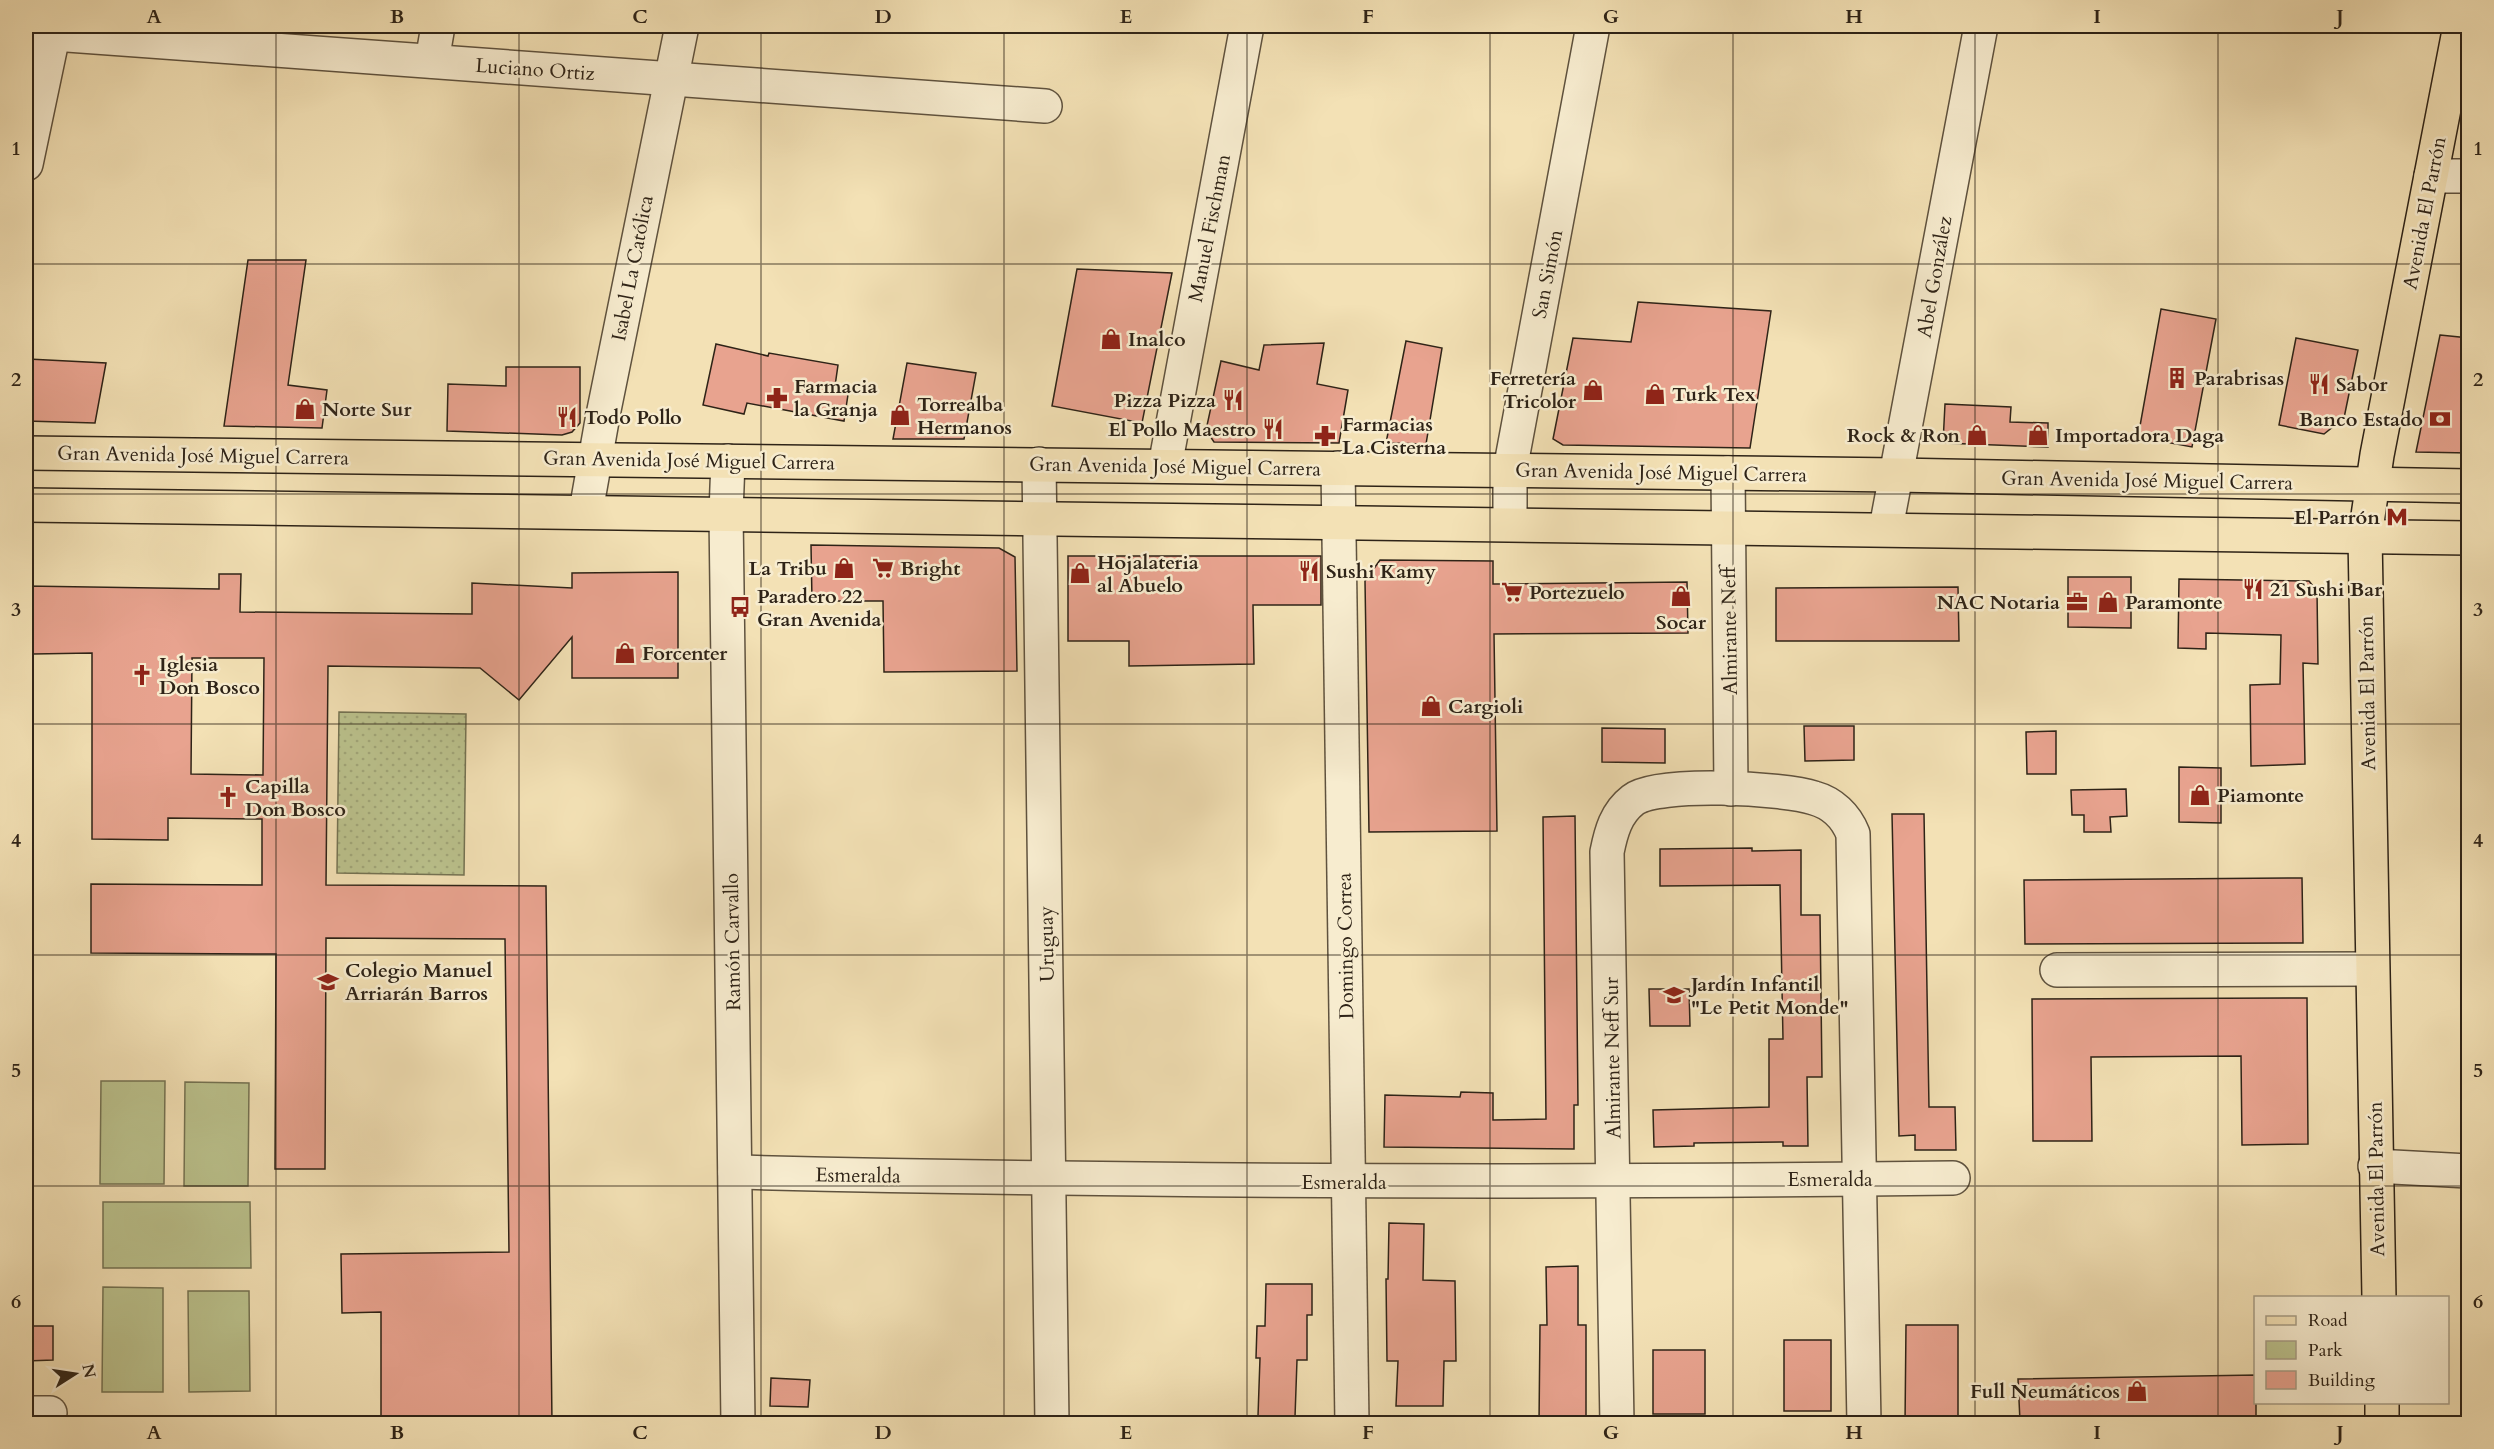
<svg xmlns="http://www.w3.org/2000/svg" width="2494" height="1449" font-family="Cardo,serif">
	<style>
		.grass { fill: url(#grass-dots); stroke: #747252; stroke-width: 1.5 }
		.park { fill: #bbc28d; stroke: #747252; stroke-width: 1.5 }
		.building { fill: #e8a38f; stroke: #2e2317; stroke-width: 1.5; fill-rule: evenodd }
		.lines { fill: none; stroke-linecap: round; stroke-linejoin: round }
		.minor-casing { stroke: #5f523e; stroke-width: 36 }
		.major-casing { stroke: #2e2317; stroke-width: 36 }
		.minor { stroke: #f7eccf; stroke-width: 33 }
		.major { stroke: #f3e1b5; stroke-width: 33 }
		.grid { fill: none; stroke: #2e2317; stroke-width: 1.5; stroke-opacity: 0.55 }
		.labels { text-anchor: middle; stroke-width: 5; stroke-linejoin: round; paint-order: stroke }
		.street-label { font-size: 20px; fill: #2e2317; stroke: #f7eccf }
		.poi-label { font-size: 20px; font-weight: bold; fill: #2e2317; stroke: #f7eccf; text-anchor: start }
		.neatline { fill: none; stroke: #2e2317; stroke-width: 2 }
		.grid-label { font-size: 20px; text-anchor: middle; font-weight: bold; fill: #2e2317 }
	</style>
	<defs>
		<pattern id="grass-dots" width="8" height="8" patternUnits="userSpaceOnUse" patternTransform="scale(1.5)"><rect width="8" height="8" fill="#bbc28d"/><path d="M2 2h.1M6 6h.1" fill="none" stroke="#a1a679" stroke-width="1.8" stroke-linecap="round"/></pattern>
	</defs>
	<rect width="100%" height="100%" fill="#f3e1b5"/>
	<filter id="stains"><feTurbulence type="fractalNoise" baseFrequency=".00333" numOctaves="4"/><feColorMatrix values="0 0 0 0 .2 0 0 0 0 .09 0 0 0 0 .02 0 0 0 .5 -.17"/></filter>
	<radialGradient id="worn" r=".72"><stop offset=".6" stop-color="#630" stop-opacity="0"/><stop offset="1" stop-color="#630" stop-opacity=".3"/></radialGradient>
	<polygon class="grass" points="339,712 466,714 464,875 337,873"/>
	<g class="park">
		<polygon points="101,1081 165,1081 164,1184 100,1184"/>
		<polygon points="185,1082 249,1083 248,1186 184,1186"/>
		<polygon points="103,1202 250,1202 251,1268 103,1268"/>
		<polygon points="103,1287 163,1288 163,1392 102,1392"/>
		<polygon points="188,1291 249,1291 250,1391 189,1392"/>
	</g>
	<g class="building">
		<polygon points="248,260 306,260 288,385 327,390 322,428 224,426"/>
		<polygon points="1077,269 1172,273 1142,423 1052,406"/>
		<polygon points="1638,302 1771,311 1750,448 1563,445 1553,439 1573,338 1631,342"/>
		<polygon points="2161,309 2216,319 2192,447 2138,437"/>
		<polygon points="2440,335 2469,338 2469,453 2416,452"/>
		<polygon points="2296,338 2358,350 2344,418 2324,434 2279,425"/>
		<polygon points="1406,341 1442,348 1426,444 1386,443"/>
		<polygon points="1324,343 1317,384 1348,390 1339,443 1214,442 1206,430 1221,361 1259,370 1264,345"/>
		<polygon points="716,344 768,356 769,353 838,365 835,386 849,388 844,421 747,403 744,414 703,405"/>
		<polygon points="28,359 106,363 95,423 26,421 26,374"/>
		<polygon points="907,363 976,373 964,439 893,439"/>
		<polygon points="506,367 580,367 580,423 572,432 562,435 447,431 448,384 506,386"/>
		<polygon points="1945,404 2011,407 2010,422 2048,423 2048,447 1943,443"/>
		<polygon points="811,545 999,548 1015,557 1017,671 884,672 883,601 812,601"/>
		<polygon points="1068,556 1321,556 1321,605 1253,605 1254,664 1129,666 1129,641 1068,641"/>
		<polygon points="1380,560 1493,561 1493,584 1687,582 1688,633 1494,634 1497,831 1369,832 1365,581"/>
		<path d="M678 572V678H572V637L519 700 480 668 328 666 326 885 546 886 552 1424H381V1312L342 1313 341 1254 509 1252 505 939 326 938 325 1169H275L276 954 91 953V884L262 885V819L168 818V840L92 839V653L33 654V620H26V586L219 589V574H241L240 612 472 614V583L572 588V573ZM192 658H264L263 775 191 774Z"/>
		<polygon points="2068,577 2131,577 2131,628 2068,627"/>
		<polygon points="2179,579 2309,581 2317,591 2318,664 2303,663 2305,764 2251,766 2250,685 2280,684 2281,635 2206,633 2206,649 2178,648"/>
		<polygon points="1958,587 1959,641 1776,641 1776,588"/>
		<polygon points="1804,726 1854,726 1854,760 1805,761"/>
		<polygon points="1602,728 1665,729 1665,763 1602,762"/>
		<polygon points="2056,731 2056,774 2027,774 2026,732"/>
		<polygon points="2179,767 2221,768 2221,823 2179,822"/>
		<polygon points="2126,789 2127,816 2110,817 2111,832 2084,832 2084,815 2072,815 2071,790"/>
		<polygon points="1892,814 1924,814 1929,1107 1955,1107 1956,1150 1915,1150 1915,1135 1899,1136"/>
		<polygon points="1575,816 1578,1105 1574,1105 1574,1149 1384,1147 1385,1095 1460,1097 1461,1092 1493,1093 1493,1120 1546,1119 1543,817"/>
		<polygon points="1752,848 1752,851 1801,850 1801,915 1820,915 1822,1077 1807,1077 1808,1146 1783,1146 1783,1142 1694,1143 1694,1146 1654,1147 1653,1110 1769,1107 1769,1039 1783,1039 1780,885 1660,886 1660,849"/>
		<polygon points="2302,878 2303,943 2025,944 2024,880"/>
		<polygon points="1649,989 1689,989 1690,1026 1650,1026"/>
		<polygon points="2307,998 2308,1144 2242,1145 2241,1056 2091,1057 2092,1141 2033,1141 2032,999"/>
		<polygon points="1389,1223 1424,1224 1423,1280 1455,1281 1456,1361 1444,1361 1443,1406 1396,1406 1398,1361 1387,1361 1386,1279 1388,1279"/>
		<polygon points="1578,1266 1578,1325 1586,1325 1586,1424 1539,1424 1540,1325 1547,1325 1546,1267"/>
		<polygon points="1266,1284 1312,1284 1312,1315 1307,1315 1307,1360 1297,1360 1295,1417 1258,1416 1260,1358 1256,1358 1257,1326 1265,1326"/>
		<polygon points="1906,1325 1958,1325 1958,1424 1905,1424"/>
		<polygon points="26,1326 53,1326 53,1360 26,1361"/>
		<rect x="1784" y="1340" width="47" height="71"/>
		<rect x="1653" y="1350" width="52" height="64"/>
		<polygon points="2256,1375 2256,1417 2020,1421 2018,1379"/>
		<polygon points="771,1378 810,1380 808,1407 770,1406"/>
	</g>
	<g class="lines">
		<defs>
			<g id="minor">
				<polyline points="26,32 1045,106"/>
				<polyline points="432,61 438,26"/>
				<polyline points="26,164 55,26"/>
				<polyline points="2431,176 2468,176"/>
				<polyline points="728,461 726,513 738,1424"/>
				<polyline points="1039,464 1052,1424"/>
				<polyline points="1165,466 1247,26"/>
				<polyline points="1338,468 1352,1424"/>
				<polyline points="1728,473 1731,789"/>
				<polyline points="586,511 603,415 682,26"/>
				<polyline points="1510,523 1510,470 1593,26"/>
				<polyline points="1886,528 1981,26"/>
				<polyline points="2057,970 2372,969"/>
				<polyline points="2375,1166 2468,1171"/>
				<path d="M735 1172C1141 1182 1547 1183 1953 1178"/>
				<polyline points="26,1413 50,1413"/>
				<path d="M1617 1424 1607 852C1611 832 1616 813 1633 800 1657 781 1784 788 1814 798 1832 803 1846 816 1853 834L1864 1424"/>
			</g>
			<g id="major">
				<polyline points="26,453 1897,475 2468,486"/>
				<polyline points="26,505 2468,538"/>
				<polyline points="2379,1298 2365,536 2377,455 2460,26"/>
				<polyline points="2382,1402 2382,1424"/>
			</g>
		</defs>
		<use href="#minor" class="minor-casing"/>
		<use href="#major" class="major-casing"/>
		<use href="#minor" class="minor"/>
		<use href="#major" class="major"/>
	</g>
	<path class="grid" d="M276 26V1424M519 26V1424M761 26V1424M1004 26V1424M1247 26V1424M1490 26V1424M1733 26V1424M1975 26V1424M2218 26V1424M26 264H2468M26 494H2468M26 724H2468M26 955H2468M26 1186H2468"/>
	<defs>
		<symbol id="shop-bare" viewBox="-9 -9 18 18"><path d="M-5-2.5h2.3a2.7 3.5 0 0 1 5.4 0H5L5.5 6h-11ZM-1.5-2.5h3a1.5 2.3 0 0 0-3 0Z" fill="#8f2418" stroke="#f7eccf" stroke-width="2.5" paint-order="stroke"/></symbol>
		<symbol id="building-bare" viewBox="-9 -9 18 18"><path d="M-4-6H4V6H1V3H-1V6H-4ZM-2.5-4.3h1.7v1.8h-1.7ZM.8-4.3h1.7v1.8H.8ZM-2.5-1h1.7V.8h-1.7ZM.8-1h1.7V.8H.8Z" fill="#8f2418" stroke="#f7eccf" stroke-width="2.5" paint-order="stroke"/></symbol>
		<symbol id="restaurant-bare" viewBox="-9 -9 18 18"><path d="M-5-6h1v4h1v-4h1v4h1v-4h1v5L-1.5 .5V6h-2V.5L-5-1ZM5-6V6H3V1.5H1.5Q1.5-4 5-6Z" fill="#8f2418" stroke="#f7eccf" stroke-width="2.5" paint-order="stroke"/></symbol>
		<symbol id="pharmacy-bare" viewBox="-9 -9 18 18"><path d="M-2-6h4v4h4v4h-4v4h-4v-4h-4v-4h4Z" fill="#8f2418" stroke="#f7eccf" stroke-width="2.5" paint-order="stroke"/></symbol>
		<symbol id="bank-bare" viewBox="-9 -9 18 18"><path d="M-6-4H6V4H-6ZM0-2.3a2.3 2.3 0 1 0 0 4.6a2.3 2.3 0 1 0 0-4.6Z" fill="#8f2418" stroke="#f7eccf" stroke-width="2.5" paint-order="stroke"/></symbol>
		<symbol id="metro-bare" viewBox="-9 -9 18 18"><path d="M-5.5 5V-5H-3L0 0L3-5H5.5V5H3V-.5L0 4L-3-.5V5Z" fill="#8f2418" stroke="#f7eccf" stroke-width="2.5" paint-order="stroke"/></symbol>
		<symbol id="supermarket-bare" viewBox="-9 -9 18 18"><path d="M-6-5.5h2.5l.6 2H6L4.5 2H-2.5L-4.4-4H-6ZM-1.5 3.2a1.3 1.3 0 1 0 .1 0ZM3 3.2a1.3 1.3 0 1 0 .1 0Z" fill="#8f2418" stroke="#f7eccf" stroke-width="2.5" paint-order="stroke"/></symbol>
		<symbol id="office-bare" viewBox="-9 -9 18 18"><path d="M-6-3h4V-5.5h4V-3h4V5H-6ZM-1-4.5V-3h2v-1.5ZM-6 0V1H6V0Z" fill="#8f2418" stroke="#f7eccf" stroke-width="2.5" paint-order="stroke"/></symbol>
		<symbol id="bus-bare" viewBox="-9 -9 18 18"><path d="M-5-6H5V4H4V6H2V4H-2V6H-4V4H-5ZM-3.5-4V0h7V-4ZM-3.5 1.2v1.5H-2V1.2ZM2 1.2v1.5H3.5V1.2Z" fill="#8f2418" stroke="#f7eccf" stroke-width="2.5" paint-order="stroke"/></symbol>
		<symbol id="church-bare" viewBox="-9 -9 18 18"><path d="M-1.2-6h2.4v3.5h3.3v2.4h-3.3V6h-2.4V-.1h-3.3v-2.4h3.3Z" fill="#8f2418" stroke="#f7eccf" stroke-width="2.5" paint-order="stroke"/></symbol>
		<symbol id="school-bare" viewBox="-9 -9 18 18"><path d="M0-5L7-2L0 1L-7-2ZM-4 1L0 2.5L4 1V4Q0 6-4 4Z" fill="#8f2418" stroke="#f7eccf" stroke-width="2.5" paint-order="stroke"/></symbol>
	</defs>
	<g fill-rule="evenodd">
		<use href="#shop-bare" x="1096" y="324" width="30" height="30"/>
		<use href="#building-bare" x="2162" y="363" width="30" height="30"/>
		<use href="#restaurant-bare" x="2304" y="369" width="30" height="30"/>
		<use href="#shop-bare" x="1578" y="375" width="30" height="30"/>
		<use href="#shop-bare" x="1640" y="379" width="30" height="30"/>
		<use href="#pharmacy-bare" x="762" y="383" width="30" height="30"/>
		<use href="#restaurant-bare" x="1218" y="385" width="30" height="30"/>
		<use href="#shop-bare" x="290" y="394" width="30" height="30"/>
		<use href="#shop-bare" x="885" y="400" width="30" height="30"/>
		<use href="#restaurant-bare" x="552" y="402" width="30" height="30"/>
		<use href="#bank-bare" x="2425" y="404" width="30" height="30"/>
		<use href="#restaurant-bare" x="1258" y="414" width="30" height="30"/>
		<use href="#shop-bare" x="1962" y="420" width="30" height="30"/>
		<use href="#shop-bare" x="2023" y="420" width="30" height="30"/>
		<use href="#pharmacy-bare" x="1310" y="421" width="30" height="30"/>
		<use href="#metro-bare" x="2382" y="502" width="30" height="30"/>
		<use href="#shop-bare" x="829" y="553" width="30" height="30"/>
		<use href="#supermarket-bare" x="868" y="553" width="30" height="30"/>
		<use href="#restaurant-bare" x="1294" y="556" width="30" height="30"/>
		<use href="#shop-bare" x="1065" y="558" width="30" height="30"/>
		<use href="#restaurant-bare" x="2238" y="574" width="30" height="30"/>
		<use href="#supermarket-bare" x="1497" y="577" width="30" height="30"/>
		<use href="#shop-bare" x="1666" y="581" width="30" height="30"/>
		<use href="#office-bare" x="2062" y="587" width="30" height="30"/>
		<use href="#shop-bare" x="2093" y="587" width="30" height="30"/>
		<use href="#bus-bare" x="725" y="592" width="30" height="30"/>
		<use href="#shop-bare" x="610" y="638" width="30" height="30"/>
		<use href="#church-bare" x="127" y="660" width="30" height="30"/>
		<use href="#shop-bare" x="1416" y="691" width="30" height="30"/>
		<use href="#shop-bare" x="2185" y="780" width="30" height="30"/>
		<use href="#church-bare" x="213" y="782" width="30" height="30"/>
		<use href="#school-bare" x="313" y="967" width="30" height="30"/>
		<use href="#school-bare" x="1659" y="980" width="30" height="30"/>
		<use href="#shop-bare" x="2122" y="1376" width="30" height="30"/>
	</g>
	<g class="labels">
		<g class="street-label">
			<text transform="translate(535 69) rotate(4)" y="7">Luciano Ortiz</text>
			<text transform="translate(2424 213) rotate(-79)" y="7">Avenida El Parrón</text>
			<text transform="translate(1209 228) rotate(-79)" y="7">Manuel Fischman</text>
			<text transform="translate(632 268) rotate(-79)" y="7">Isabel La Católica</text>
			<text transform="translate(1547 274) rotate(-79)" y="7">San Simón</text>
			<text transform="translate(1934 277) rotate(-80)" y="7">Abel González</text>
			<text transform="translate(203 455) rotate(1)" y="7">Gran Avenida José Miguel Carrera</text>
			<text transform="translate(689 460) rotate(1)" y="7">Gran Avenida José Miguel Carrera</text>
			<text transform="translate(1175 466) rotate(1)" y="7">Gran Avenida José Miguel Carrera</text>
			<text transform="translate(1661 472) rotate(1)" y="7">Gran Avenida José Miguel Carrera</text>
			<text transform="translate(2147 480) rotate(1)" y="7">Gran Avenida José Miguel Carrera</text>
			<text transform="translate(1729 631) rotate(-91)" y="7">Almirante Neff</text>
			<text transform="translate(2367 693) rotate(-91)" y="7">Avenida El Parrón</text>
			<text transform="translate(732 942) rotate(-91)" y="7">Ramón Carvallo</text>
			<text transform="translate(1046 944) rotate(-91)" y="7">Uruguay</text>
			<text transform="translate(1345 946) rotate(-91)" y="7">Domingo Correa</text>
			<text transform="translate(1612 1058) rotate(-91)" y="7">Almirante Neff Sur</text>
			<text transform="translate(858 1175) rotate(1)" y="7">Esmeralda</text>
			<text x="1830" y="1186">Esmeralda</text>
			<text transform="translate(2376 1179) rotate(-91)" y="7">Avenida El Parrón</text>
			<text x="1344" y="1189">Esmeralda</text>
		</g>
		<g class="poi-label">
			<text x="1128" y="346">Inalco</text>
			<text x="1576" y="385" text-anchor="end">Ferretería<tspan x="1576" dy="23">Tricolor</tspan></text>
			<text x="2194" y="385">Parabrisas</text>
			<text x="2336" y="391">Sabor</text>
			<text x="794" y="393">Farmacia<tspan x="794" dy="23">la Granja</tspan></text>
			<text x="1672" y="401">Turk Tex</text>
			<text x="1216" y="407" text-anchor="end">Pizza Pizza</text>
			<text x="917" y="411">Torrealba<tspan x="917" dy="23">Hermanos</tspan></text>
			<text x="322" y="416">Norte Sur</text>
			<text x="584" y="424">Todo Pollo</text>
			<text x="2423" y="426" text-anchor="end">Banco Estado</text>
			<text x="1342" y="431">Farmacias<tspan x="1342" dy="23">La Cisterna</tspan></text>
			<text x="1256" y="436" text-anchor="end">El Pollo Maestro</text>
			<text x="1960" y="442" text-anchor="end">Rock &amp; Ron</text>
			<text x="2055" y="442">Importadora Daga</text>
			<text x="2380" y="524" text-anchor="end">El Parrón</text>
			<text x="1097" y="569">Hojalateria<tspan x="1097" dy="23">al Abuelo</tspan></text>
			<text x="827" y="575" text-anchor="end">La Tribu</text>
			<text x="900" y="575">Bright</text>
			<text x="1326" y="578">Sushi Kamy</text>
			<text x="2270" y="596">21 Sushi Bar</text>
			<text x="1529" y="599">Portezuelo</text>
			<text x="757" y="603">Paradero 22<tspan x="757" dy="23">Gran Avenida</tspan></text>
			<text x="2060" y="609" text-anchor="end">NAC Notaria</text>
			<text x="2125" y="609">Paramonte</text>
			<text x="1681" y="629" text-anchor="middle">Socar</text>
			<text x="642" y="660">Forcenter</text>
			<text x="159" y="671">Iglesia<tspan x="159" dy="23">Don Bosco</tspan></text>
			<text x="1448" y="713">Cargioli</text>
			<text x="245" y="793">Capilla<tspan x="245" dy="23">Don Bosco</tspan></text>
			<text x="2217" y="802">Piamonte</text>
			<text x="345" y="977">Colegio Manuel<tspan x="345" dy="23">Arriarán Barros</tspan></text>
			<text x="1691" y="991">Jardín Infantil<tspan x="1691" dy="23">"Le Petit Monde"</tspan></text>
			<text x="2120" y="1398" text-anchor="end">Full Neumáticos</text>
		</g>
	</g>
	<rect width="2494" height="1449" fill="none" stroke="#f3e1b5" stroke-width="66"/>
	<rect x="2254" y="1296" width="195" height="108" fill="#f7eccf" stroke="#a79c85" stroke-width="1.5"/>
	<rect x="2266" y="1316" width="30" height="9" fill="#f3e1b5" stroke="#a79c85" stroke-width="1.5"/>
	<text x="2308" y="1326" font-size="18" fill="#2e2317">Road</text>
	<rect x="2266" y="1341" width="30" height="18" fill="#bbc28d" stroke="#a79c85" stroke-width="1.5"/>
	<text x="2308" y="1356" font-size="18" fill="#2e2317">Park</text>
	<rect x="2266" y="1371" width="30" height="18" fill="#e8a38f" stroke="#a79c85" stroke-width="1.5"/>
	<text x="2308" y="1386" font-size="18" fill="#2e2317">Building</text>
	<g transform="translate(75 1374) rotate(78)" stroke="#f7eccf" stroke-width="4.5" paint-order="stroke">
	<path d="M0-4.5L10 22L0 15L-10 22Z" fill="#2e2317"/>
	<text y="-9" font-size="16" font-weight="bold" text-anchor="middle" fill="#2e2317">N</text>
	</g>
	<rect x="33" y="33" width="2428" height="1383" class="neatline"/>
	<g class="grid-label">
		<text x="154" y="23">A</text>
		<text x="397" y="23">B</text>
		<text x="640" y="23">C</text>
		<text x="883" y="23">D</text>
		<text x="1126" y="23">E</text>
		<text x="1368" y="23">F</text>
		<text x="1611" y="23">G</text>
		<text x="1854" y="23">H</text>
		<text x="2097" y="23">I</text>
		<text x="2340" y="23">J</text>
		<text x="16" y="155">1</text>
		<text x="2478" y="155">1</text>
		<text x="16" y="386">2</text>
		<text x="2478" y="386">2</text>
		<text x="16" y="616">3</text>
		<text x="2478" y="616">3</text>
		<text x="16" y="847">4</text>
		<text x="2478" y="847">4</text>
		<text x="16" y="1077">5</text>
		<text x="2478" y="1077">5</text>
		<text x="16" y="1308">6</text>
		<text x="2478" y="1308">6</text>
		<text x="154" y="1439">A</text>
		<text x="397" y="1439">B</text>
		<text x="640" y="1439">C</text>
		<text x="883" y="1439">D</text>
		<text x="1126" y="1439">E</text>
		<text x="1368" y="1439">F</text>
		<text x="1611" y="1439">G</text>
		<text x="1854" y="1439">H</text>
		<text x="2097" y="1439">I</text>
		<text x="2340" y="1439">J</text>
	</g>
	<rect width="100%" height="100%" filter="url(#stains)"/>
	<rect width="100%" height="100%" fill="url(#worn)"/>
</svg>
